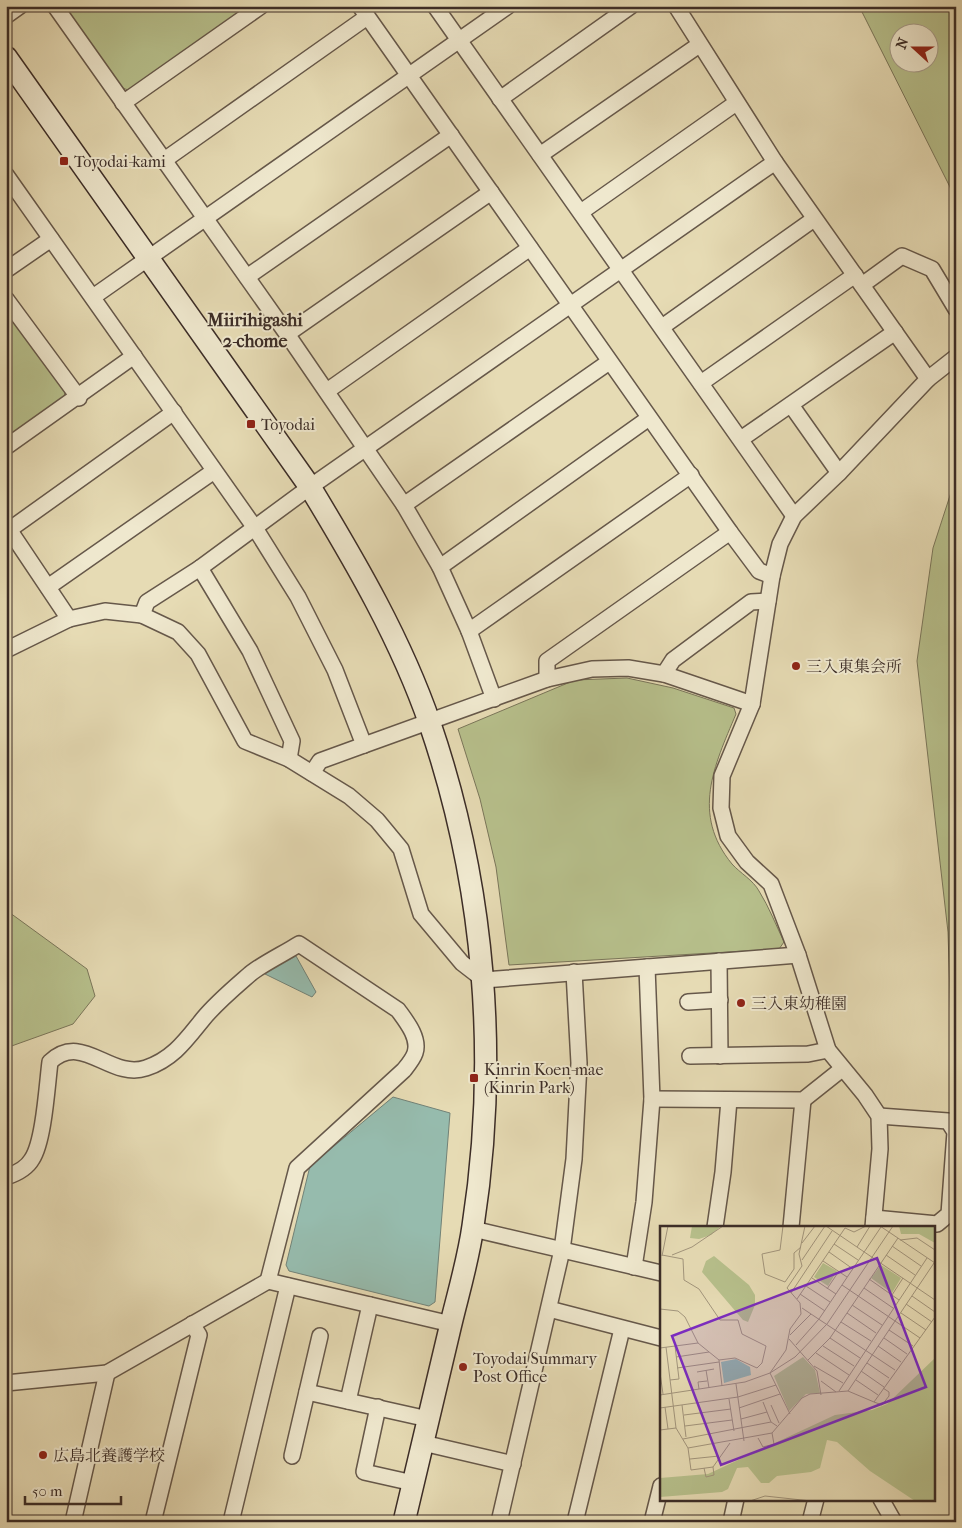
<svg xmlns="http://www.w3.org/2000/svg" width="962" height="1528" font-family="'IM FELL French Canon','Noto Serif JP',serif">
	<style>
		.green { fill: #b7c08c; stroke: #7a765a; fill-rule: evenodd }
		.water { fill: #96bbad; stroke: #728277 }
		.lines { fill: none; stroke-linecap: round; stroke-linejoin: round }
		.street-casing { stroke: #66584a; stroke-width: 18 }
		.secondary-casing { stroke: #3c2d27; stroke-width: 24 }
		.street { stroke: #efe8ce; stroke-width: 15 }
		.secondary { stroke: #efe8ce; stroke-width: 21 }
		.poi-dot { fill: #8f2418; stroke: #efe8ce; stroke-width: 2 }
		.labels { text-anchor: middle; stroke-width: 4; stroke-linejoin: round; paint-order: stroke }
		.poi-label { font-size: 16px; fill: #3c2d27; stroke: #efe8ce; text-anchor: start }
		.neighbourhood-label { font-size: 18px; font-weight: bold; fill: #3c2d27; stroke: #efe8ce }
		.inset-road { fill: none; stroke: #a2957c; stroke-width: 1 }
		.view { fill: #7b2cbf; fill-opacity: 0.15; stroke: #7b2cbf; stroke-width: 2.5 }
		.inset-edge { fill: none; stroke: #3c2d27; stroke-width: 2.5 }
	</style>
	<rect width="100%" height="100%" fill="#e6dbb4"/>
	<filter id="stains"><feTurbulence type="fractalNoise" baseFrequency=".004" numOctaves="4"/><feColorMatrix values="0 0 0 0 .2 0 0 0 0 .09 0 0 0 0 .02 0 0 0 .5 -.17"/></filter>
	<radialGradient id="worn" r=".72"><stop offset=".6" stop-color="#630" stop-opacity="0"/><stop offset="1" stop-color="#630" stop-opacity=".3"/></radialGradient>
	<g class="green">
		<polygon points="63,6 250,6 128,90 120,87"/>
		<path d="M859 6H956V210L950 187ZM930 32V62H900V32Z"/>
		<polygon points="6,306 65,391 64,399 6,438"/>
		<polygon points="956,477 956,1185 948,932 917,661 933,548"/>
		<path d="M627 678 673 688 734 708 736 714C714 766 691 814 732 864 740 873 753 880 759 891 769 907 776 925 784 942L779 949 509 965 496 867 480 799 458 729 575 680Z"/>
		<polygon points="6,910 87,969 95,996 73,1024 6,1048"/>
	</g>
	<g class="water">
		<polygon points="296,956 316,992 312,997 265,974"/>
		<polygon points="393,1097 450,1113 435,1302 429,1306 289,1271 286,1265 310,1166"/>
	</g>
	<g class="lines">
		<defs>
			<g id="street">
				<polyline points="55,6 287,334 404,505 440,567 469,631 494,699"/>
				<polyline points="360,6 730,532 759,571 772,576"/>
				<polyline points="435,6 794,516"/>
				<polyline points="676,6 775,162 928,379 839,473 794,516 780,544 772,576 752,704 722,776 721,808 728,836 747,862 771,884 798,955 828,1050 865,1095 879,1116 880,1149 873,1227"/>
				<polyline points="6,16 20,6"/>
				<polyline points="500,99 631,6"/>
				<polyline points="123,103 261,6"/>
				<polyline points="540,155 699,45"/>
				<polyline points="163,161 367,17"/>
				<polyline points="6,175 255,528 298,597 335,670 364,745"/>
				<polyline points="581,212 736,103"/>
				<polyline points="6,270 51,239"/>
				<polyline points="247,277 451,135"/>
				<polyline points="862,285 902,256 932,269 956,309"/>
				<polyline points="93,297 508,6"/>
				<polyline points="6,299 79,398"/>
				<polyline points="662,327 814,219"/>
				<polyline points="287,334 491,192"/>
				<polyline points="928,379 956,357"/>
				<polyline points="701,383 855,275"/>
				<polyline points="327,391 530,248"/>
				<polyline points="791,405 839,473"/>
				<polyline points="741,439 895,332"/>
				<polyline points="6,447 134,356"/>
				<polyline points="404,505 609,362"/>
				<polyline points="6,525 69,619"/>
				<polyline points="9,530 174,412"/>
				<polyline points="440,567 649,418"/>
				<polyline points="200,568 250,651 292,741 289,759"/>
				<polyline points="48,587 214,471"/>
				<polyline points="142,615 147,602 200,568 310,487 775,162"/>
				<polyline points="469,631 691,475"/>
				<polyline points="6,650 69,619 105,611 142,615 178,632 198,654 245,741 289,759 349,796 377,820 401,849 421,914 462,963 484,980 798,955"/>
				<polyline points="664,674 673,660 751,602 768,601"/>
				<polyline points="547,679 547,661 730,532"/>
				<polyline points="312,773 320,761 364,745 547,679 592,669 628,668 664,674 752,704"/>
				<polyline points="719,961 720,1056"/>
				<polyline points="688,1002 720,1000"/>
				<polyline points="690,1056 808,1054 828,1050"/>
				<polyline points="652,1099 803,1100 842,1069"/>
				<path d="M6 1177C15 1174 27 1168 32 1159 44 1141 47 1085 50 1062 82 1031 110 1080 146 1068 173 1059 186 1040 203 1019 216 1003 234 988 250 974 262 964 285 953 299 944L398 1010C406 1021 420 1038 415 1053 413 1059 408 1065 404 1070L297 1168 268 1281"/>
				<polyline points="874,1218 937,1224 949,1214 955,1132 948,1121 879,1116"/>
				<polyline points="715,1227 723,1172 729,1100"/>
				<polyline points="791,1227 803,1100"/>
				<polyline points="473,1229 661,1273"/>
				<polyline points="634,1267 644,1202 652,1099 647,967"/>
				<polyline points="549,1309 661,1338"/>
				<polyline points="6,1383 107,1373 268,1281 451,1324"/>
				<polyline points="307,1392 428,1419"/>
				<polyline points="348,1401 370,1305"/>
				<polyline points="378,1407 364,1472 413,1483"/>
				<polyline points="423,1443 513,1464"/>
				<polyline points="292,1456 320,1336"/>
				<polyline points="881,1499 894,1522"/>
				<polyline points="73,1522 107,1373"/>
				<polyline points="153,1522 199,1335 192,1324"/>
				<polyline points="231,1522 288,1286"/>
				<polyline points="499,1522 562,1250 574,1159 579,1063 574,972"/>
				<polyline points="575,1522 622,1329"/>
				<polyline points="652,1522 661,1486"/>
				<polyline points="731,1522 736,1499"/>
				<polyline points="810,1522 816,1499"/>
			</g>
			<path id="secondary" d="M6 57 310 487C356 563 401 640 430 724 485 885 499 1058 473 1226 468 1262 457 1297 449 1332 434 1395 419 1458 404 1522"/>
		</defs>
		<use href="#street" class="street-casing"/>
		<use href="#secondary" class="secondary-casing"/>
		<use href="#street" class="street"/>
		<use href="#secondary" class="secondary"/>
	</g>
	<g class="poi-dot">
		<rect x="59" y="156" width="10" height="10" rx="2.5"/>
		<rect x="246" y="419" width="10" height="10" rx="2.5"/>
		<circle cx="796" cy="666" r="5"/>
		<circle cx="741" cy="1003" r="5"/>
		<rect x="469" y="1073" width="10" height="10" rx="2.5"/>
		<circle cx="463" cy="1367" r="5"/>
		<circle cx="43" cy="1455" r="5"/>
	</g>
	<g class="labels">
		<g class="poi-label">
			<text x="74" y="167">Toyodai-kami</text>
			<text x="261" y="430">Toyodai</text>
			<text x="806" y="672">三入東集会所</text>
			<text x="751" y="1009">三入東幼稚園</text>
			<text x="484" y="1075">Kinrin Koen-mae<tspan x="484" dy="18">(Kinrin Park)</tspan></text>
			<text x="473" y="1364">Toyodai Summary<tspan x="473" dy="18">Post Office</tspan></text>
			<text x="53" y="1461">広島北養護学校</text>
		</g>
		<g class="neighbourhood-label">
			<text x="255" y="326">Miirihigashi<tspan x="255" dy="21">2-chome</tspan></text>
		</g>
	</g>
	<g transform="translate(660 1226)">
		<rect width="275" height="275" fill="#e6dbb4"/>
		<path d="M32 0H61L51 9 39 13 30 12ZM239 0H275V17L259 8H241ZM54 30 89 59 95 69V79L88 96 83 94 42 46 46 35ZM163 37 177 45 168 60 154 51ZM221 39 241 52 232 67 211 52ZM143 131 155 144 160 167 146 168 129 185 114 150ZM275 132V275H255L210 245 177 216 167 214 160 242 151 246 117 250 109 257H101L88 241 77 242 68 263 62 266 0 271V252L48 248 175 189 212 184 227 178Z" fill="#b7c08c"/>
		<path d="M76 133 90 141 91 149 64 157 61 136Z" fill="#96bbad"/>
		<path class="inset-road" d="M123 0 120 24 102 28 105 48 125 56 134 43V27L141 21M166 0 275 74M220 0 275 37M240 14 257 12 275 24M142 17 155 0M174 18 198 34M232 20 261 40M197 21 210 0M169 26 193 43M2 29 23 33 24 54 39 63 60 94H78L82 108 106 120 102 137 97 142 75 132 59 134M12 29 32 21 63 0M226 29 255 49M2 30 8 0M142 34 165 0M163 35 187 51M152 52 176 68M209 53 239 74M182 59 260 112M146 60 170 76M204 62 233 82M167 63 179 45M131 67 172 5M140 68 165 85M232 69 243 52M252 70 275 86M137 73 185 2 194 6 206 0M246 78 272 96M192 79 222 99M142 82 235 144M0 83 18 85 25 91 38 117 59 134 62 160M187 87 216 107M241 87 266 104M181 96 211 115M229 104 253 120M130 109 151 88M170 112 200 132M224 112 247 128M129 113 157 145 161 169M136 119 159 93 221 1M163 120 194 140M218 120 241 136M6 121 16 202 28 222 31 244 53 241 70 217M0 122 38 117M156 127 189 149M16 131 49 126M148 134 170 112 238 12M207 137 229 152M154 140 183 157M17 142 59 136M46 144 49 162M201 145 224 161M37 146 54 143M0 147 3 168M10 154 19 153 15 120M196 154 218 169M161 155 176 166M76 158 84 215M39 163 38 156 47 155M179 165 267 32M188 165 274 37M0 169 85 156 110 147 135 131 167 98 233 0M69 173 74 205M103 176 111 196 117 200M214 176 222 179 229 170V166L223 162M22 179 26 211M111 179 119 197M5 181 8 203M0 182 78 171 116 159M79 182 120 168M130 188 110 147 126 124 130 103 141 88 140 77 127 62 142 40 139 28 145 0M24 189 71 183M81 193 107 186M25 200 72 194M0 204 16 202M98 212 103 221 114 218 112 207M23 213 111 196M28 222 112 207 142 172 150 168 188 165 214 176 275 91M30 233 59 230M44 242 46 251 54 249 53 241M90 275 105 270 151 275"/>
		<path class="view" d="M217 32 266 161 61 239 12 110Z"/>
		<rect width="275" height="275" class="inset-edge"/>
	</g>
	<rect width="962" height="1528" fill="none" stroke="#e6dbb4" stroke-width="25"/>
	<rect x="8" y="8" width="947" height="1513" fill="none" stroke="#3c2d27" stroke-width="2.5"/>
	<rect x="12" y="12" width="937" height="1503" fill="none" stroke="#3c2d27"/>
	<g transform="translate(914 48) rotate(291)"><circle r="24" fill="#efe8ce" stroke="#a79d8b"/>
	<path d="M0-4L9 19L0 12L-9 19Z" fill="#8f2418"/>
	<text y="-8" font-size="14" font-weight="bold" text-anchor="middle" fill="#3c2d27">N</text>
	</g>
	<path d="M25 1496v8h96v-8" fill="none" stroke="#3c2d27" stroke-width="2.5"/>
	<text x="32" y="1496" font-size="15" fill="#3c2d27" stroke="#efe8ce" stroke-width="4" paint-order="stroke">50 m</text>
	<rect width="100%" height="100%" filter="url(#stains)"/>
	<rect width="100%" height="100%" fill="url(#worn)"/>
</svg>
